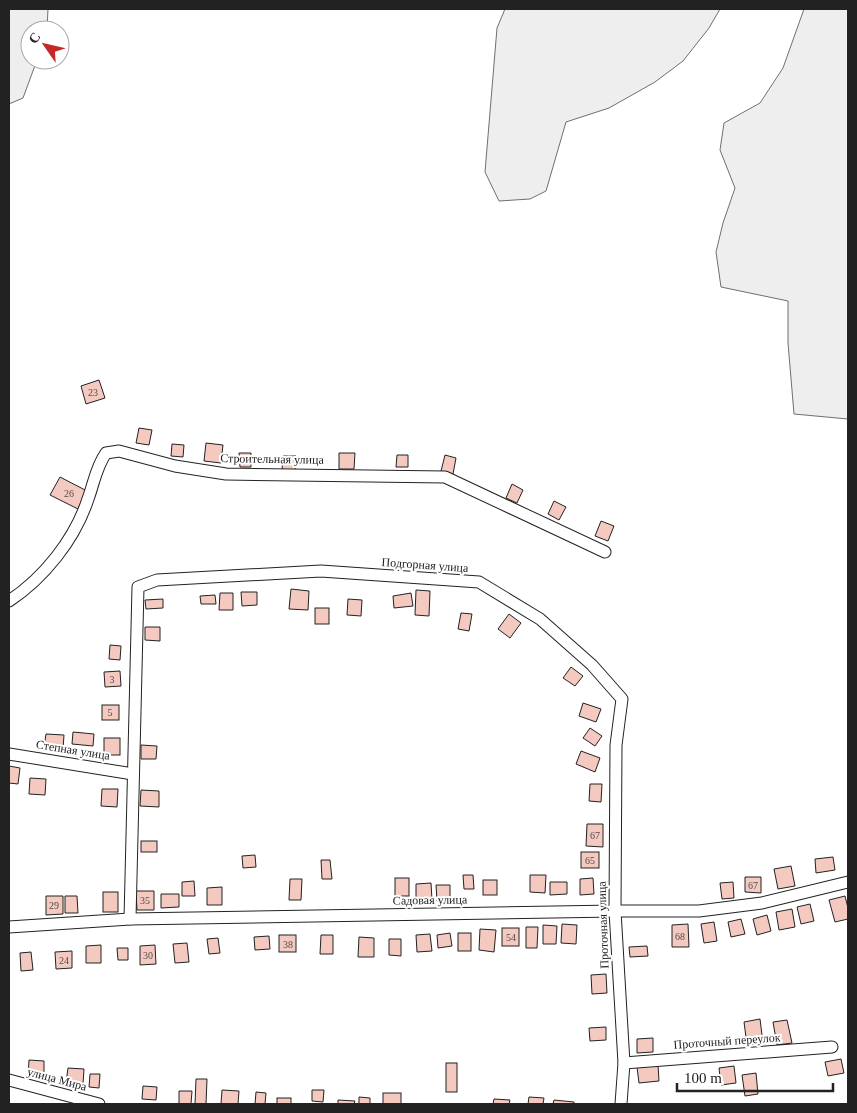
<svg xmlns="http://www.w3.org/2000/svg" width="857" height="1113" font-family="Georgia,serif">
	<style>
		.green { fill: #eee; stroke: #6f6f6f }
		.building { fill: #f3c9c0; stroke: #222 }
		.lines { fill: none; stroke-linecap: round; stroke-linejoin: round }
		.minor-casing { stroke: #222; stroke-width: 13 }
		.minor { stroke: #fff; stroke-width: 11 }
		.labels { text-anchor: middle; stroke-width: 4; stroke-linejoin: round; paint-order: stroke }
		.number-label { font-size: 10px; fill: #564c4a }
		.street-label { font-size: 12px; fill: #222; stroke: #fff }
	</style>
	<rect width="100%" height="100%" fill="#fff"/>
	<g class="green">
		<polygon points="9,9 48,9 47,30 30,30 30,60 37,60 23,98 9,104"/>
		<polygon points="505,9 720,9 709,28 683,61 655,82 609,108 566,122 546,191 530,199 499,201 485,172 497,28"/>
		<polygon points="804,9 848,9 848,419 794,414 788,343 788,301 721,287 716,252 723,223 735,188 720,150 724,123 760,103 783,68"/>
	</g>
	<g class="building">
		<polygon points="99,380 105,398 86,404 81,386"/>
		<polygon points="139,428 152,430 149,445 136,443"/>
		<polygon points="206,443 223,445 221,463 204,461"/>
		<polygon points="172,444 184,445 183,457 171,456"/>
		<polygon points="239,453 251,453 251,467 240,467"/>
		<polygon points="339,453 355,453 354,469 339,469"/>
		<polygon points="397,455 408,455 408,467 396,467"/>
		<polygon points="445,455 456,458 453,474 441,471"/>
		<polygon points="283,456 296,456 295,471 282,470"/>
		<polygon points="60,477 87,491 78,509 50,495"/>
		<polygon points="512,484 523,490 517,503 506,498"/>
		<polygon points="554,501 566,507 559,520 548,514"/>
		<polygon points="601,521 614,526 608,541 595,536"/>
		<polygon points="291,589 309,591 308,610 289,609"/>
		<polygon points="416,590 430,591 429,616 415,615"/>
		<polygon points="241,592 257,592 257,605 242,606"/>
		<polygon points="220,593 233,593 233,610 219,610"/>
		<polygon points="411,593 413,606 394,608 393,596"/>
		<polygon points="215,595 216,604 201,604 200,596"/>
		<polygon points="163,599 163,608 146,609 145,600"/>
		<polygon points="348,599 362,600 361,616 347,615"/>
		<rect x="315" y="608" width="14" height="16"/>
		<polygon points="461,613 472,614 469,631 458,629"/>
		<polygon points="509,614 521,623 510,638 498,629"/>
		<polygon points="145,627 160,627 160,641 145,640"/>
		<polygon points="110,645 121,646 120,660 109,659"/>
		<polygon points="571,667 583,676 575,686 563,678"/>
		<polygon points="120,671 121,686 105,687 104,672"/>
		<polygon points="583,703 601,709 596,722 579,716"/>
		<rect x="102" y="705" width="17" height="15"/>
		<polygon points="590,728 602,736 595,746 583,738"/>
		<polygon points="73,732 94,734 93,746 72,744"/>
		<polygon points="46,734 64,735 63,749 44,748"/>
		<rect x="104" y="738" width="16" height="17"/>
		<polygon points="141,745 157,746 156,759 141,759"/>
		<polygon points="581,751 600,758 595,772 576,764"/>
		<polygon points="9,766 20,768 18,784 9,783"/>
		<polygon points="30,778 46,779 45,795 29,794"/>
		<polygon points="590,784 602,784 601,802 589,801"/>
		<polygon points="102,789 118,789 117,807 101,806"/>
		<polygon points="141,790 159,791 159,807 140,806"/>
		<polygon points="587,824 603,824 603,847 586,846"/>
		<rect x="141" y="841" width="16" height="11"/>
		<rect x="581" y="852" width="18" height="16"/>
		<polygon points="255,855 256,867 243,868 242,856"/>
		<polygon points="833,857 835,870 816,873 815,859"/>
		<polygon points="321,860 330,860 332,879 322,879"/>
		<polygon points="791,866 795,886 778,889 774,869"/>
		<polygon points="463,875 473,875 474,889 464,889"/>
		<polygon points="530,875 546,875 545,893 530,892"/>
		<polygon points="745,877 761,877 761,893 745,892"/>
		<rect x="395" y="878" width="14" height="18"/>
		<polygon points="593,878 594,894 580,895 580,879"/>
		<polygon points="290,879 302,879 301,900 289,900"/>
		<rect x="483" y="880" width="14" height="15"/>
		<polygon points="194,881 195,896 182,896 182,882"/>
		<polygon points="550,882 567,882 567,894 550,895"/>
		<polygon points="733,882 734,898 722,899 720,883"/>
		<polygon points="431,883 432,900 416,901 416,884"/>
		<polygon points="436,885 450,885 450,900 437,901"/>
		<polygon points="222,887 222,905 207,905 207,888"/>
		<polygon points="136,891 154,891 154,910 137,910"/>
		<rect x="103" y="892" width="15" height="20"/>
		<polygon points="161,894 179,894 179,907 161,908"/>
		<polygon points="46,896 63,896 63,914 46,915"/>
		<polygon points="65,896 77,896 78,913 65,913"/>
		<polygon points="845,896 848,908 848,919 835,922 829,900"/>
		<polygon points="810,904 814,921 801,924 797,907"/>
		<polygon points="792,909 795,927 779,930 776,912"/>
		<polygon points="767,915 771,931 757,935 753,919"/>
		<polygon points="741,919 745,934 731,937 728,922"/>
		<polygon points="714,922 717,941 704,943 701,924"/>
		<polygon points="562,924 577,925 576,944 561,943"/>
		<polygon points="688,924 689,947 672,947 672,925"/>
		<polygon points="543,925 557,926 556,944 543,944"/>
		<polygon points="526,927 538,927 537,948 526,948"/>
		<rect x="502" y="928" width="17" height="18"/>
		<polygon points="480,929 496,930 494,952 479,950"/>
		<polygon points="450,933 452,946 438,948 437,935"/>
		<rect x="458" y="933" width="13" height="18"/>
		<polygon points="430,934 432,951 417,952 416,935"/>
		<rect x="279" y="935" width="17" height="17"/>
		<polygon points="321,935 333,935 333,954 320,954"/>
		<polygon points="269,936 270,949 255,950 254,937"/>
		<polygon points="359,937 374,938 374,957 358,957"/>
		<polygon points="218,938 220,953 209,954 207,939"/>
		<polygon points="389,939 401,939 401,956 389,955"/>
		<polygon points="187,943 189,962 175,963 173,944"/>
		<polygon points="101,945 101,963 86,963 86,946"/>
		<polygon points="155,945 156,964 140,965 140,946"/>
		<polygon points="647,946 648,956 630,957 629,947"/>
		<polygon points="117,948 128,948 128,960 118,960"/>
		<polygon points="72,951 72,968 56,969 55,952"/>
		<polygon points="31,952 33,970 21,971 20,953"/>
		<polygon points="606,974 607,993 592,994 591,975"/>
		<polygon points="760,1019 763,1043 747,1045 744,1022"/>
		<polygon points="787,1020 792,1043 777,1045 773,1022"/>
		<polygon points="606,1027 606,1040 590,1041 589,1028"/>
		<polygon points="653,1038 653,1052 637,1053 637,1039"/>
		<polygon points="841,1059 844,1073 828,1076 825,1062"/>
		<polygon points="29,1060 44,1061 44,1077 28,1077"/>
		<rect x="446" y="1063" width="11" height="29"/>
		<polygon points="658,1065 659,1081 639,1083 637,1067"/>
		<polygon points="734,1066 736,1083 721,1085 719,1068"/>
		<polygon points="68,1068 84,1069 83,1084 66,1083"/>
		<polygon points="756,1073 758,1094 745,1096 742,1075"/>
		<polygon points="90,1074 100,1074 99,1088 89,1087"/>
		<polygon points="196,1079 207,1079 206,1104 195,1104"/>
		<polygon points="143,1086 157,1087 156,1100 142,1099"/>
		<polygon points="222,1090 239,1091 238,1104 221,1104"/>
		<polygon points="312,1090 324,1090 323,1102 312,1101"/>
		<polygon points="179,1091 192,1091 191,1104 179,1104"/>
		<polygon points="256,1092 266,1093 265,1104 255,1104"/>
		<rect x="383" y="1093" width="18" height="11"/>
		<polygon points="359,1097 370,1098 370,1104 359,1104"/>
		<polygon points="529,1097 544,1098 543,1104 528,1104"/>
		<rect x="277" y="1098" width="14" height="6"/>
		<polygon points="494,1099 510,1100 509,1104 493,1104"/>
		<polygon points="338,1100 355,1101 354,1104 338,1104"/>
		<polygon points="554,1100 574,1102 574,1104 553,1104"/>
	</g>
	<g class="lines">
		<defs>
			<g id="minor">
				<path d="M9 601C44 578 75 539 88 499 94 483 96 467 106 453L119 451 175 466 226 474 445 477 605 552"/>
				<polyline points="9,754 133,774"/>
				<polyline points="130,919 138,587 157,580 321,571 479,582 540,619 592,665 622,699 616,745 615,911 624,1063 621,1104"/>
				<polyline points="9,927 130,919 615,911 699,911 762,903 848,882"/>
				<polyline points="624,1063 832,1047"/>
				<polyline points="9,1080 99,1104"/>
			</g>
		</defs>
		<use href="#minor" class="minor-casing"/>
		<use href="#minor" class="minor"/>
	</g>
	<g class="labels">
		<g class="number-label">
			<text x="93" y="396">23</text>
			<text x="69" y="497">26</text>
			<text x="112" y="683">3</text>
			<text x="110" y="716">5</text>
			<text x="595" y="839">67</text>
			<text x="590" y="864">65</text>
			<text x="753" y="889">67</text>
			<text x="145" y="904">35</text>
			<text x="54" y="909">29</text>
			<text x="680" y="940">68</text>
			<text x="511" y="941">54</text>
			<text x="288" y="948">38</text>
			<text x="148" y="959">30</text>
			<text x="64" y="964">24</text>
		</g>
		<g class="street-label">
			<text transform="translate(272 459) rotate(1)" y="4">Строительная улица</text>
			<text transform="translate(425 565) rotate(4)" y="4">Подгорная улица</text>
			<text transform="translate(73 750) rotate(9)" y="4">Степная улица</text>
			<text transform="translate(430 900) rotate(-1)" y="4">Садовая улица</text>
			<text transform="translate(603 925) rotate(-92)" y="4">Проточная улица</text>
			<text transform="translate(727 1041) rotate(-4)" y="4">Проточный переулок</text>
			<text transform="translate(57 1079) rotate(15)" y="4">улица Мира</text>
		</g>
	</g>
	<rect width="857" height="1113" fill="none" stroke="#222222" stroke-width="20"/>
	<g transform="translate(45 45) rotate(304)"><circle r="24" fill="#ffffff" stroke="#a7a7a7"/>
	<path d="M0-4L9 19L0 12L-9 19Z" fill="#c62828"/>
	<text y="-8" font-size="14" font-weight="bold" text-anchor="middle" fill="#222222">С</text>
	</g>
	<path d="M677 1083v8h156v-8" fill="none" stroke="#222222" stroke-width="2.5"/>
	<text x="684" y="1083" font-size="15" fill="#222222" stroke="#ffffff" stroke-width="4" paint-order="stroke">100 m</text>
</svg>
